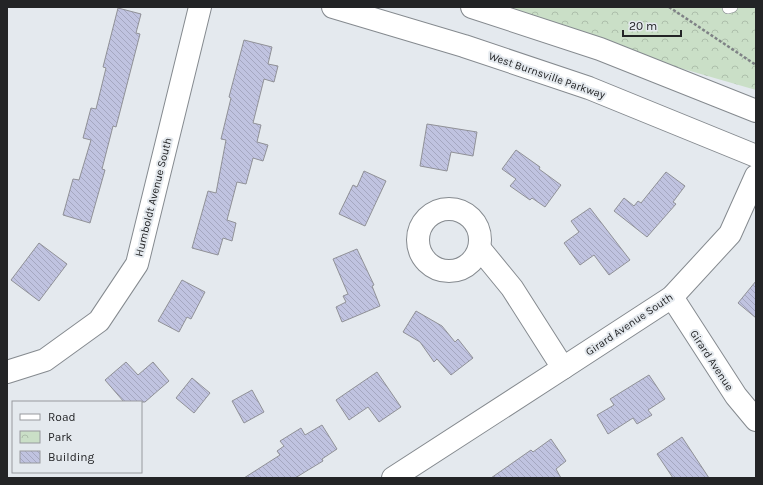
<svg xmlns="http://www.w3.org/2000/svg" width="763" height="485" font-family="Karla,sans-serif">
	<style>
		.park { fill: url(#park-crowns) }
		.building { fill: url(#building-back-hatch); stroke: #909197 }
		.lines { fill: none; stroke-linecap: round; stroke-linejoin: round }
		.lane-casing { stroke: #858a8f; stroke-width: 12 }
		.street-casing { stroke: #858a8f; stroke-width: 24 }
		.secondary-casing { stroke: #858a8f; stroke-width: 24 }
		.path { stroke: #7f8286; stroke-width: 2.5; stroke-dasharray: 3 2; stroke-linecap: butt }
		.lane { stroke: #fff; stroke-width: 11 }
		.street { stroke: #fff; stroke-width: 22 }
		.secondary { stroke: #fff; stroke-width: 22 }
		.labels { text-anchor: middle; stroke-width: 4; stroke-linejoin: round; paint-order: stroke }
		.street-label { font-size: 11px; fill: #232426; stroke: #e4e9ee }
	</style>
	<defs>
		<pattern id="park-crowns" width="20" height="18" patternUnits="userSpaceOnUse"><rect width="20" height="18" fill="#cadfc7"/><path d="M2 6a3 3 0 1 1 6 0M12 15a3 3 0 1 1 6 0" fill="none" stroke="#adbfab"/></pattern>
		<pattern id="building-back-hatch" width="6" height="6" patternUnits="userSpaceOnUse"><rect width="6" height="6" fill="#c0c3e0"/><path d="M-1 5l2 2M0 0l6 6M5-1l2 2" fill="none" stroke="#a5a7c0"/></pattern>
	</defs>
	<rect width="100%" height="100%" fill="#e4e9ee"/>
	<polygon class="park" points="469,7 756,7 756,90"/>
	<g class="building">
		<polygon points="118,8 141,14 136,33 140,34 116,127 113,126 102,169 105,170 90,223 63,215 73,179 79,180 91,140 83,138 91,108 96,109 106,68 103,67"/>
		<polygon points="244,40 272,47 268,64 278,66 274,82 264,79 253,123 261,125 257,142 268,145 263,161 253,158 246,184 237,182 227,220 236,223 232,241 223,238 218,255 192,248 208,191 216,193 226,140 221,139 231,98 229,97"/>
		<polygon points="427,124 477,132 473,156 451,152 447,171 420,166"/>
		<polygon points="516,150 540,167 539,169 561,185 545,207 532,198 530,200 510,186 516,179 502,169"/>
		<polygon points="364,171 386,181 365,226 339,214 353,185 357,187"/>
		<polygon points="666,172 685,186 673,202 676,204 647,237 614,211 624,198 634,206 638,201 641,203"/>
		<polygon points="590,208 630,260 609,275 594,255 580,265 564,243 579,232 571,221"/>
		<polygon points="39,243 67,264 39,301 11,280"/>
		<polygon points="357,249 374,285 372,286 380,306 342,322 336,307 346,302 343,296 348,294 333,259"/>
		<polygon points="182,280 205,292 191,319 187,317 179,332 158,321"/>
		<polygon points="756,281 756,318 738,303"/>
		<polygon points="416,311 442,326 455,342 458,339 473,358 451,375 437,359 434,362 420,342 403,332"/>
		<polygon points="126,362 138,375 153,362 169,381 145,402 124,402 105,380"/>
		<polygon points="377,372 401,407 379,422 368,407 349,420 336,400"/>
		<polygon points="649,375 665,399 648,410 652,415 637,424 633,418 608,434 597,415 614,405 610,399"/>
		<polygon points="192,378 210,393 194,413 176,398"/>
		<polygon points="252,390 264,412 244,423 232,401"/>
		<polygon points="322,425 337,449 322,459 323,461 295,478 244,478 280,455 277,451 284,446 280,441 301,428 305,435"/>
		<polygon points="682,437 709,478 673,478 657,454"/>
		<polygon points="551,439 566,461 556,469 561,478 491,478 531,450 533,452"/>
	</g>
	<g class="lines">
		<defs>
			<polyline id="lane" points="728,8 732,7"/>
			<g id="street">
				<circle cx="449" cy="240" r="31"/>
				<polyline points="480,249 512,288 563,368"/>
				<polyline points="672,297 736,396 756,420"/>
				<polyline points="7,372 45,360 99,321 137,264 200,7"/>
				<polyline points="393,478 563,368 672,297 730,234 756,176"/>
			</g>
			<g id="secondary">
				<polyline points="333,7 464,46 589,88 756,156"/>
				<polyline points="472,7 600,49 756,111"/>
			</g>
		</defs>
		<use href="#lane" class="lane-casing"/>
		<use href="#street" class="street-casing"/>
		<use href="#secondary" class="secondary-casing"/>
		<polyline class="path" points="669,7 756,65"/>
		<use href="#lane" class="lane"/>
		<use href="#street" class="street"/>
		<use href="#secondary" class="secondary"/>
	</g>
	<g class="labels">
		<g class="street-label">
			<text transform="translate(547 75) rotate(19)" y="4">West Burnsville Parkway</text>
			<text transform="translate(153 197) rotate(-76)" y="4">Humboldt Avenue South</text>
			<text transform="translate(629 324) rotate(-34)" y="4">Girard Avenue South</text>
			<text transform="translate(712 360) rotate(57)" y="4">Girard Avenue</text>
		</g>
	</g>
	<rect width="763" height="485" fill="none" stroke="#232426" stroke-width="16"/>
	<rect x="12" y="401" width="130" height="72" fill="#e4e9ee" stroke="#979a9e"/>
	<rect x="20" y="414" width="20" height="6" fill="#ffffff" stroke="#979a9e"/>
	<text x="48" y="421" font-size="12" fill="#232426">Road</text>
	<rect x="20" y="431" width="20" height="12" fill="url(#park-crowns)" stroke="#979a9e"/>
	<text x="48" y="441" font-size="12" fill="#232426">Park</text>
	<rect x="20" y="451" width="20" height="12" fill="url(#building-back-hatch)" stroke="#979a9e"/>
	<text x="48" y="461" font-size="12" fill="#232426">Building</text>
	<path d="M623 30v6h58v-6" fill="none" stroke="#232426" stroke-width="2"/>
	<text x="629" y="30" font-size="12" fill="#232426" stroke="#e4e9ee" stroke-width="3" paint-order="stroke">20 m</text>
</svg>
